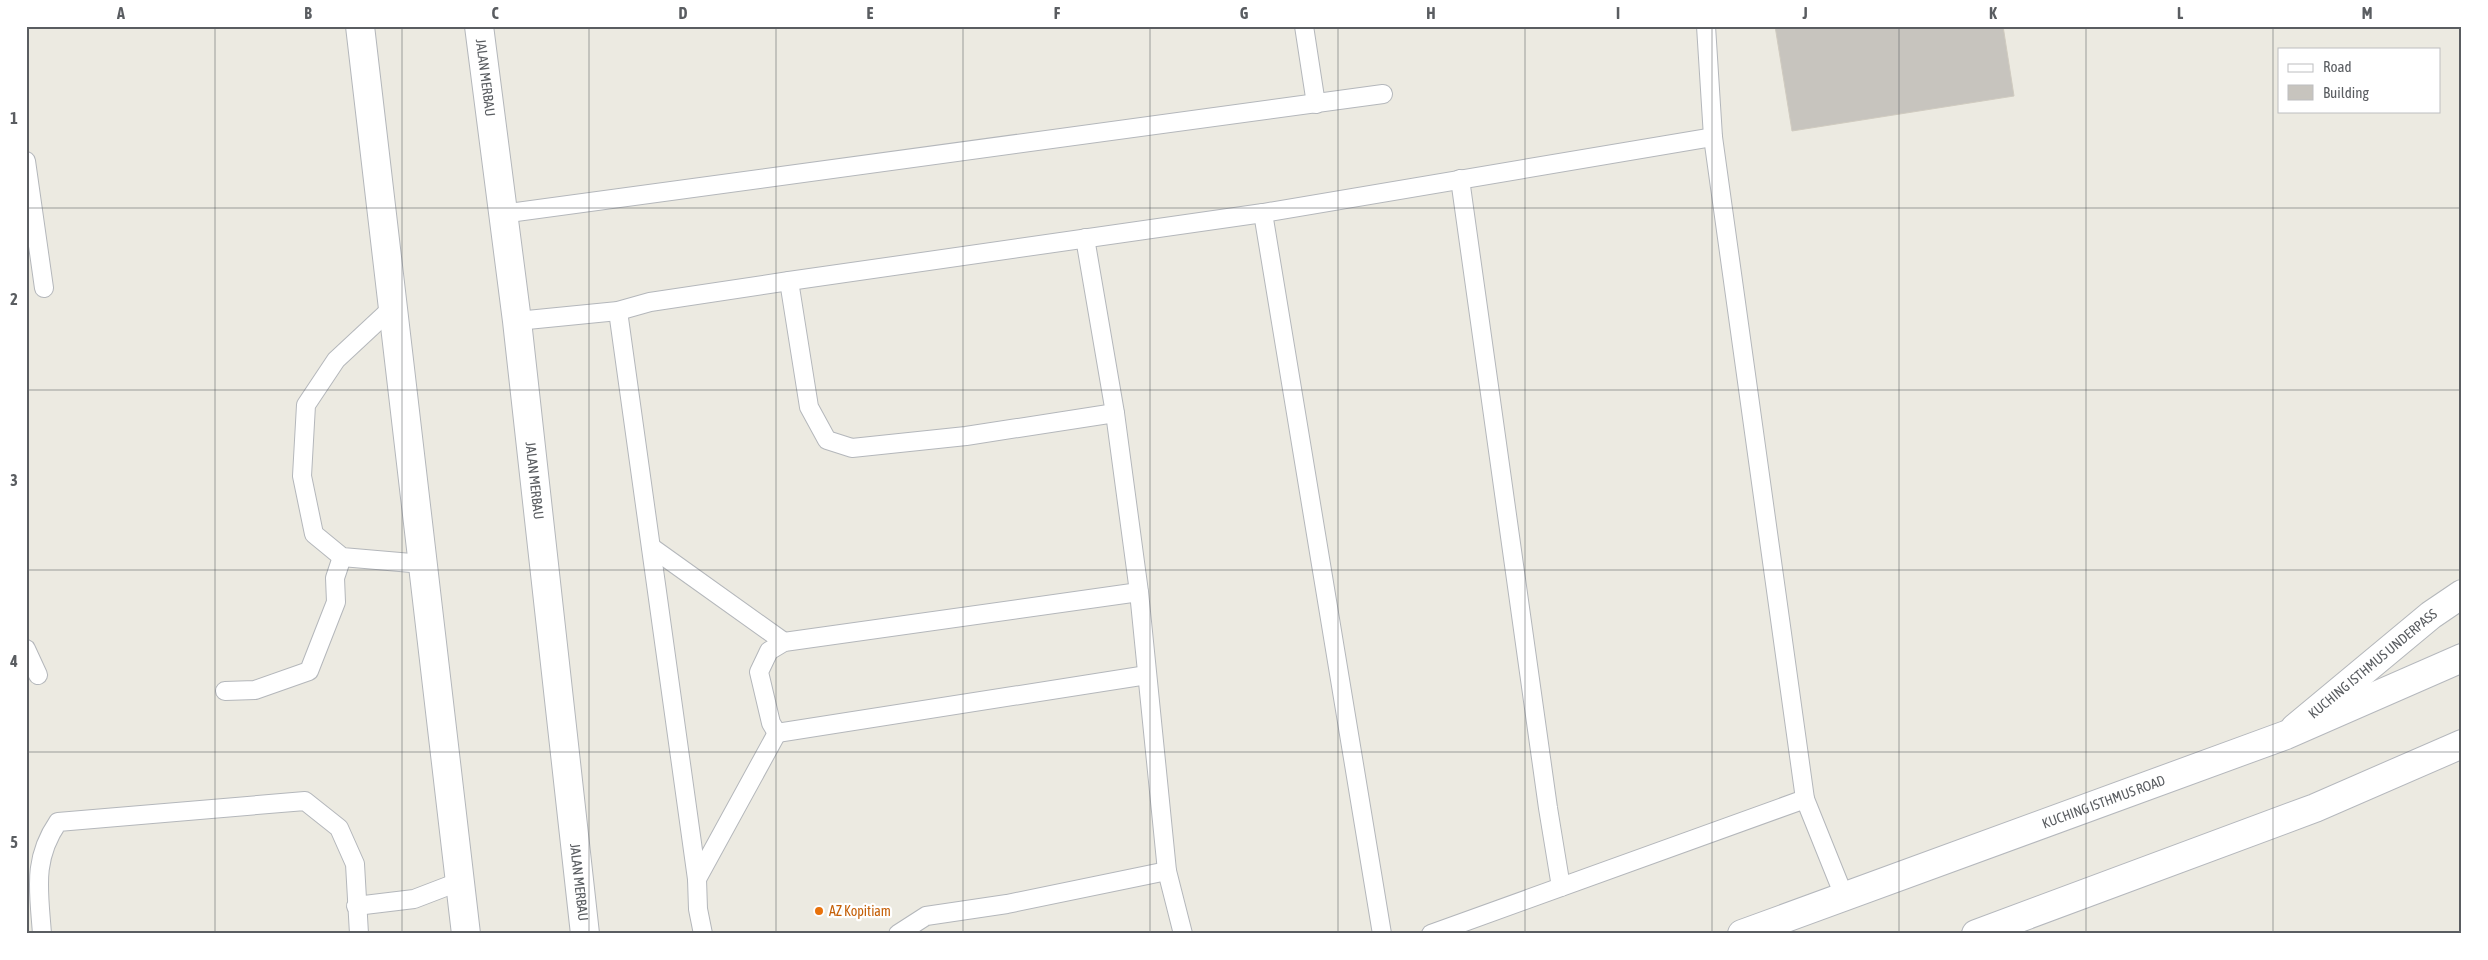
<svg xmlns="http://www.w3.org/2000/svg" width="2488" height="960" font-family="'Asap Condensed',sans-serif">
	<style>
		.building { fill: #c7c4be; stroke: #d0cbc0 }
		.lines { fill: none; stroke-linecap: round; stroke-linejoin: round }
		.service-casing { stroke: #b4b7bb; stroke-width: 20 }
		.tertiary-casing { stroke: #b4b7bb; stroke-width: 30 }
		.secondary-casing { stroke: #b5b8bd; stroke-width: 30 }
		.service { stroke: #fff; stroke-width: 18 }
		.tertiary { stroke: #fff; stroke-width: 28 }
		.secondary { stroke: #fff; stroke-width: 28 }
		.grid { fill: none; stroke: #5a5d61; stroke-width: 1; stroke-opacity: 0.55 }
		.food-dot { fill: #e8710a; stroke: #fff; stroke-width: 2 }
		.labels { text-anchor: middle; stroke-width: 4.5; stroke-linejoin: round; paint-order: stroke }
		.street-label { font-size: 14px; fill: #5a5d61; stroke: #fff }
		.food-label { font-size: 14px; fill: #c56008; stroke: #fff; text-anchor: start }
		.neatline { fill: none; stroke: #5a5d61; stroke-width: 2 }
		.grid-label { font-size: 16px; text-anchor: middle; font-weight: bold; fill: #5a5d61 }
	</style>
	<rect width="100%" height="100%" fill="#eceae1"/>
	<polygon class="building" points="1775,26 2003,26 2014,96 1792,131"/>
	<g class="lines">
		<defs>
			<g id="service">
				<polyline points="1304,26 1316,104"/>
				<polyline points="1706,26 1713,137 1805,799 1844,896"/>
				<polyline points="26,161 44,288"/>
				<polyline points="1460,179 1548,808 1561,887"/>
				<polyline points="1263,213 1382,934"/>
				<polyline points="502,214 1383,94"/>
				<polyline points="1085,238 1115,413 1139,592 1167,871 1183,934"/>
				<polyline points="789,281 809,407 827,440 852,448 966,436 1115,413"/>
				<polyline points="394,306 336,360 306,405 302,476 314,534 342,557 423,564"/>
				<polyline points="618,311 697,879 698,909 703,934"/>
				<polyline points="517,321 618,311 650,302 789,281 1263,213 1713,137"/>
				<polyline points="651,547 784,642"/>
				<polyline points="1139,592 784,642 769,651 759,672 771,723 777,733 1147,675"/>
				<polyline points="26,649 38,675"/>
				<polyline points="225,691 255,690 309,671 336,602 335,578 342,557"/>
				<polyline points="697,879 777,733"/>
				<polyline points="356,906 414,899 461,881"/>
				<path d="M42 934C39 891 32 860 58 822L305 801 339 828 355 864 359 934"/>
				<polyline points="898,934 926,916 1007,904 1167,871"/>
				<polyline points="1431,934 1805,799"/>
			</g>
			<g id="tertiary">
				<polyline points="360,26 466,934"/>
				<path id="s1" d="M479 26 517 321 585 934"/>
				<path id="s2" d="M2295 728 2431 615 2462 594"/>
			</g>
			<g id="secondary">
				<path id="s3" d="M1742 934 2286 735 2462 658"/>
				<polyline points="1976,934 2315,808 2462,744"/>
			</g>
		</defs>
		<use href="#service" class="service-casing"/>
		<use href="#tertiary" class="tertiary-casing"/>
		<use href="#secondary" class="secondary-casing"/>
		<use href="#service" class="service"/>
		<use href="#tertiary" class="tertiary"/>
		<use href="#secondary" class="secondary"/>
	</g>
	<path class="grid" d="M215 26V934M402 26V934M589 26V934M776 26V934M963 26V934M1150 26V934M1338 26V934M1525 26V934M1712 26V934M1899 26V934M2086 26V934M2273 26V934M26 208H2462M26 390H2462M26 570H2462M26 752H2462"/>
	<circle class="food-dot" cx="819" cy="911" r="5"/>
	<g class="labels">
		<g class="street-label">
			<text dy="5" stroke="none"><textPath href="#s1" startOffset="52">JALAN MERBAU</textPath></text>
			<text dy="5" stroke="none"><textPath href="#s1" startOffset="458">JALAN MERBAU</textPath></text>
			<text dy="5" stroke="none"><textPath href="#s2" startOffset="101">KUCHING ISTHMUS UNDERPASS</textPath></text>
			<text dy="5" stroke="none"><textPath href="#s3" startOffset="385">KUCHING ISTHMUS ROAD</textPath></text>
			<text dy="5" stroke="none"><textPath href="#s1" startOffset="862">JALAN MERBAU</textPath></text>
		</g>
		<g class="food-label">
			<text x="829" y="916">AZ Kopitiam</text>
		</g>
	</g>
	<rect width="2488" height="960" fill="none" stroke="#ffffff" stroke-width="55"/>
	<rect x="2278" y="48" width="162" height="65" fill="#ffffff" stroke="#bdbec0"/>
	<rect x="2288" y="64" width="25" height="8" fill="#ffffff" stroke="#bdbec0"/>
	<text x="2323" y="72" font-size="15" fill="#5a5d61">Road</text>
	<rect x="2288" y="85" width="25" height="15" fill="#c7c4be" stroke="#bdbec0"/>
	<text x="2323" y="98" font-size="15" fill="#5a5d61">Building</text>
	<rect x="28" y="28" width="2432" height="904" class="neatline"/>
	<g class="grid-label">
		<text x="121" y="19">A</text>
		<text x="308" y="19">B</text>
		<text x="495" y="19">C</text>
		<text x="683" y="19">D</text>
		<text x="870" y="19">E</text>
		<text x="1057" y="19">F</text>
		<text x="1244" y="19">G</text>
		<text x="1431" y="19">H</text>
		<text x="1618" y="19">I</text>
		<text x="1805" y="19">J</text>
		<text x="1993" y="19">K</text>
		<text x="2180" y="19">L</text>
		<text x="2367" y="19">M</text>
		<text x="14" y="124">1</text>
		<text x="14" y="305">2</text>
		<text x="14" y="486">3</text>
		<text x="14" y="667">4</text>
		<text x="14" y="848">5</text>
	</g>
</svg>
